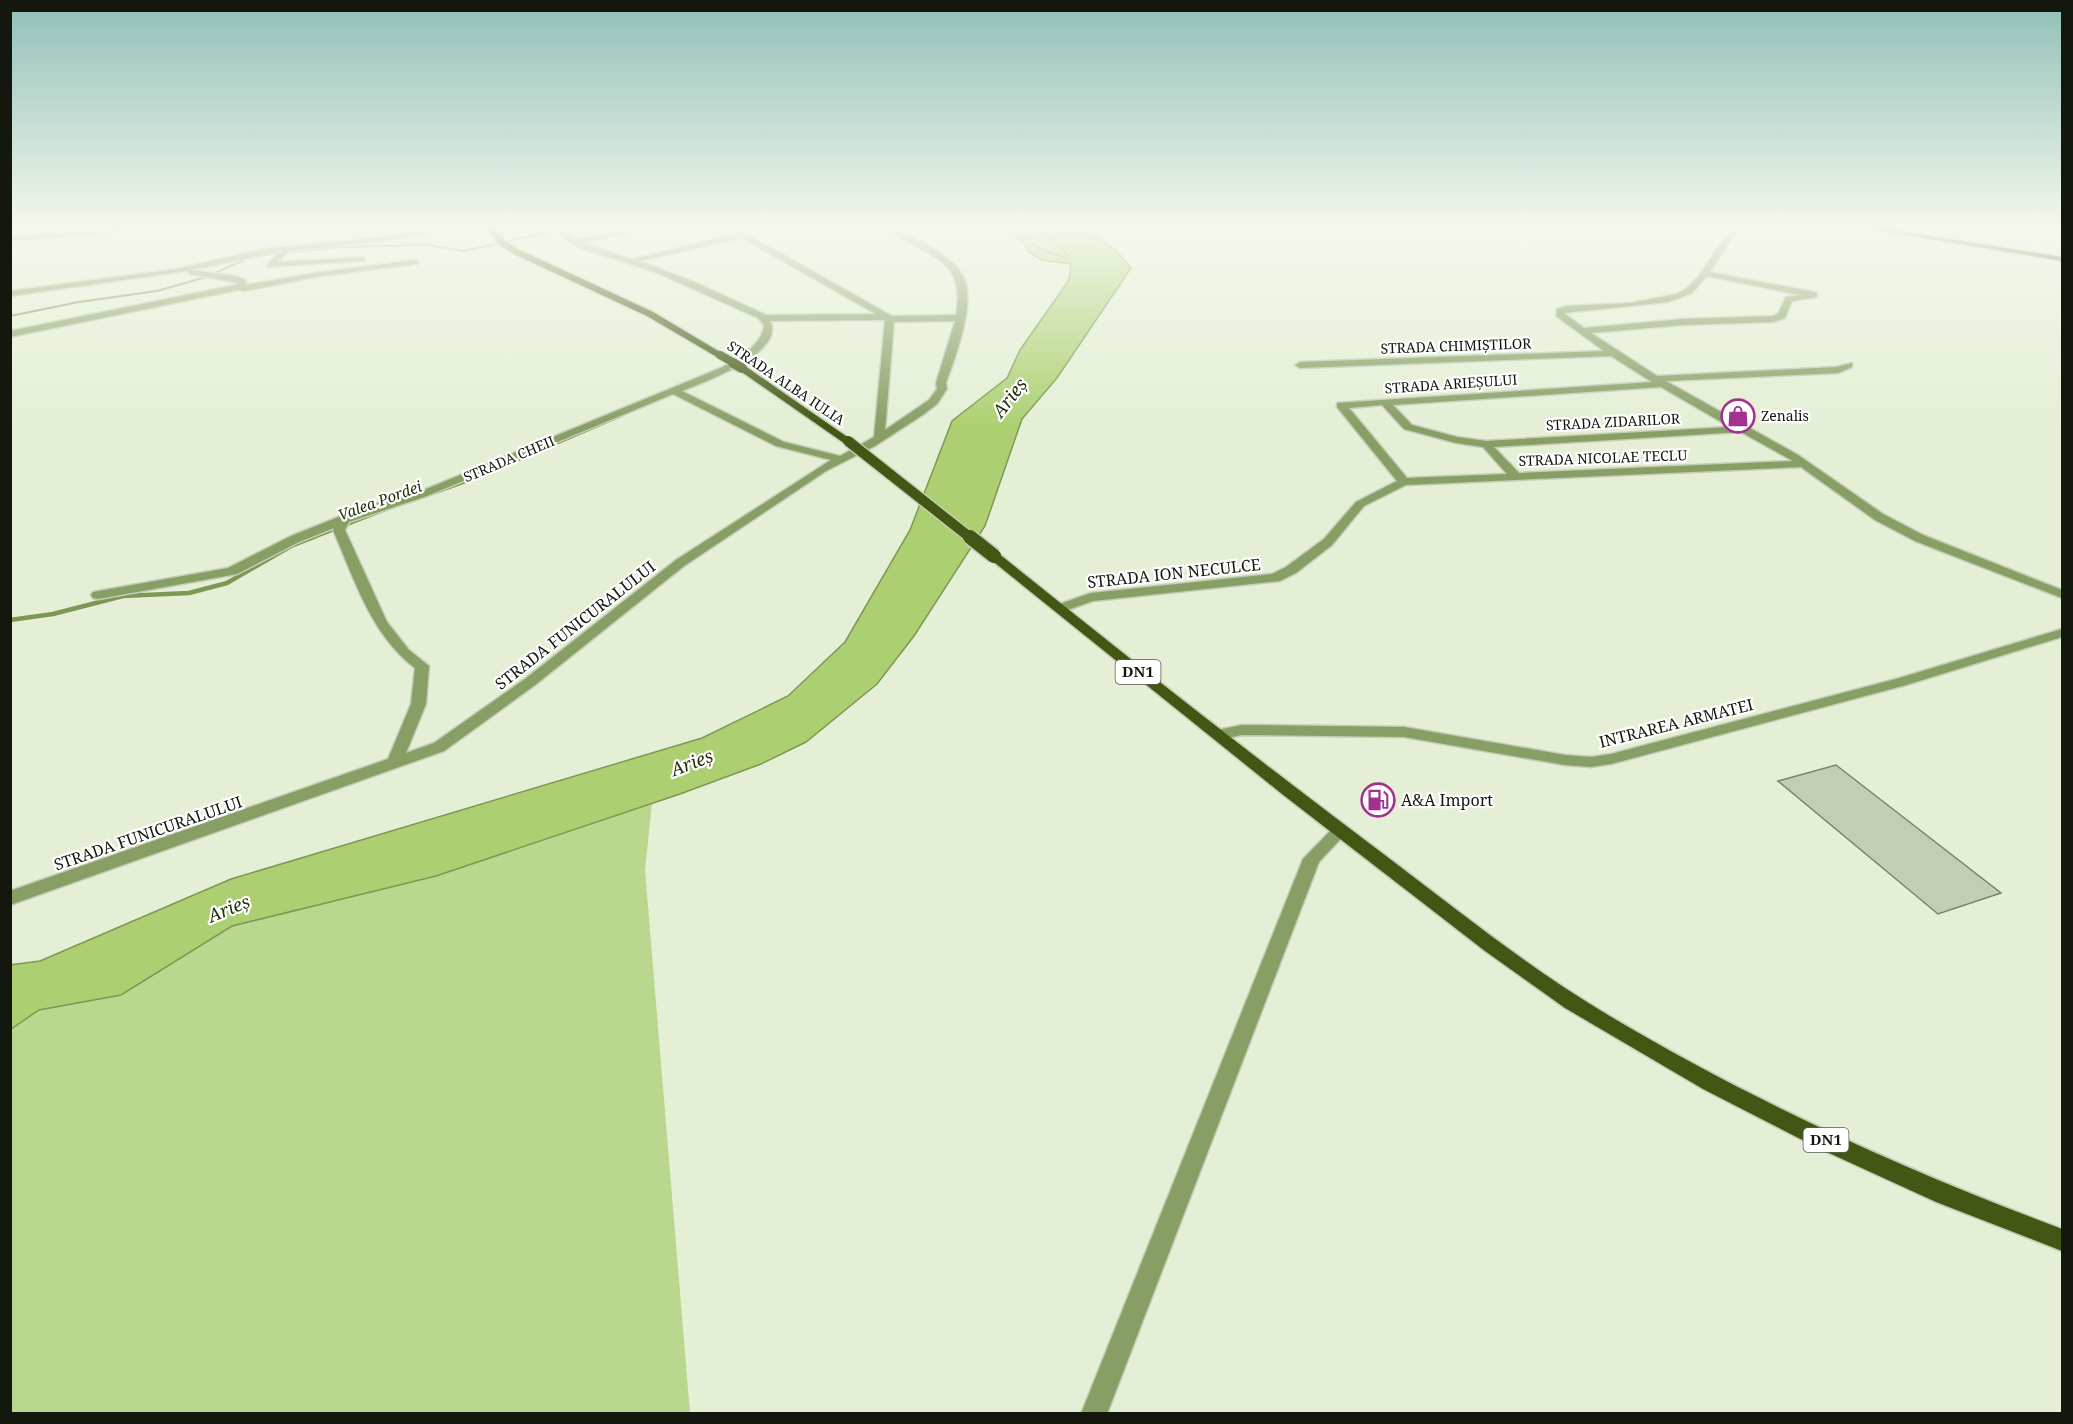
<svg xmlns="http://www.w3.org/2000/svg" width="2073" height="1424" font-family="'Noto Serif',serif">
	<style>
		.green { fill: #bad78e }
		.water { fill: #acd071; stroke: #7e9853; stroke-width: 1.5 }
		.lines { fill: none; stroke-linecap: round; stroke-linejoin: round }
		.stream-far2 { stroke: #7e9853; stroke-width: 2 }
		.stream-far1 { stroke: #7e9853; stroke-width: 3 }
		.stream { stroke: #7e9853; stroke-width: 4.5 }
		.building { fill: #c2cdb4; stroke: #79836c; stroke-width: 1.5 }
		.minor-casing { stroke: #c3ccb5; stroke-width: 3 }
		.major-casing { stroke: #c3ccb5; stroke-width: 3 }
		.minor { fill: #879e64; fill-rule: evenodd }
		.major { fill: #415713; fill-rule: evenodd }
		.major-bridge-far2-casing { stroke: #c3ccb5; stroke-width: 10; stroke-linecap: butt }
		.major-bridge-far1-casing { stroke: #c3ccb5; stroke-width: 13; stroke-linecap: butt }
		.major-bridge-casing { stroke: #c3ccb5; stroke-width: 17; stroke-linecap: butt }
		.major-bridge-far2 { stroke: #415713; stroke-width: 8 }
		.major-bridge-far1 { stroke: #415713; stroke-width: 10 }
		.major-bridge { stroke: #415713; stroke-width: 14 }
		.labels { text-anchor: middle; stroke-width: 4.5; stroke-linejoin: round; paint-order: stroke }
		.far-street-label { font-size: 14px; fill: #13170e; stroke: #fff }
		.far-poi-label { font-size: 14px; fill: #13170e; stroke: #fff; text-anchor: start }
		.far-water-label { font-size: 15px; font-style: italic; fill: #233008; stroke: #fff }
		.shield { fill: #fff; stroke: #5a5d56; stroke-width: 1.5 }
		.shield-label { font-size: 15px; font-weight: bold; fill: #13170e }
		.street-label { font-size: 16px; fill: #13170e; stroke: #fff }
		.poi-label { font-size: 16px; fill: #13170e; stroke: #fff; text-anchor: start }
		.water-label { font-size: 18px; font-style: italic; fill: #233008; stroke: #fff }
	</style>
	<rect width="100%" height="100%" fill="#e4efd5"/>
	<g class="green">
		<path d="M1018 228C1042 228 1054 237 1068 256L1066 258 1038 247 1026 232Z"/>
		<polygon points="652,803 645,870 690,1413 11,1414 11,1029 39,1010 121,995 232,926 436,876"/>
	</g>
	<path class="water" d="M1002 228C1031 228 1020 233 1038 247 1046 252 1058 255 1066 258L1068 256C1058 243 1048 235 1034 228H1079L1087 231 1115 249 1131 268 1057 378 1022 419 985 526 914 636 877 684 806 742 761 764 680 794 436 876 232 926 121 995 39 1010 11 1029 10 965 40 961 231 879 702 738 788 696 845 642 910 530 952 421 1007 378 1020 350 1069 280 1071 264 1042 260 1028 252 1023 242Z"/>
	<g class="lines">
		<g class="stream-far2">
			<polyline points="262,255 342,247 427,245 464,251 568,228"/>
			<polyline points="10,316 79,302 157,291 206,277 251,257"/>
			<polyline points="745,364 748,363"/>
		</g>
		<g class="stream-far1">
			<polyline points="722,373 748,363"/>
			<polyline points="437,492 476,478 620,416"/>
			<polyline points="310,539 395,506"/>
		</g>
		<polyline class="stream" points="10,620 53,614 123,596 189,593 227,583 291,546 314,537"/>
	</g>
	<polygon class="building" points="1836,765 2001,893 1938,914 1778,781"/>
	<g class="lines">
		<defs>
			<g id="minor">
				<polygon points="114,228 142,228 138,230 10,241 10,237"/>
				<polygon points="437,228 453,228 384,241 289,251 278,262 364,257 364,261 361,261 268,267 268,263 279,252 192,270 235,276 246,280 245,285 321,272 415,260 419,262 418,264 321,276 245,291 238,290 10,337 10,331 235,285 238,283 190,274 187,271 10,296 10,291 176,269 263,249 384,237"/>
				<path d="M573 228H586L569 233 576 240 636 228H650L582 243 632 259 737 234 727 228H736L892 316 956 315C967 254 923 258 887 228H896C917 240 950 253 963 276 977 301 955 358 946 383L947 389 937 404 924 414 875 446 826 471 684 566 535 685 444 751 10 905V891L388 759 411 704 415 668C371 635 354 578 333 530L334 528 299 542 237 574 98 599 93 598 91 595 93 592 228 568 291 536 361 508 419 492 723 367C739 357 762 346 764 325L758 318 655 272 577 247 568 242 560 232ZM742 238 876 314 766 315 699 284 640 261ZM885 320 874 437 840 456 784 442 682 391C702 383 787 352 770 321ZM955 321 936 383 937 389 929 400 885 430 894 322ZM673 394 776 446 831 460 676 560 525 679 434 743 406 753 426 704 429 666 409 650 387 622 345 530 349 522 427 496Z"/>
				<polygon points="1411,228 1420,228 1425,231 1421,233"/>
				<path d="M1731 228H1739L1710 272 1814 292 1817 293V297L1792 301 1785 318 1774 322 1683 325 1591 333 1657 376 1836 367 1852 363V367L1838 373 1666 381 1798 455 1883 514 1923 535 2062 590V598L1915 541 1875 520 1801 467 1406 485 1364 506 1332 545 1296 573 1280 581 1093 601 1059 613 1052 609 1054 606 1091 593 1272 574 1286 567 1324 539 1356 502 1397 481 1337 407V403L1652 382 1611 356 1300 368 1295 365 1300 362 1604 351 1556 316 1557 309 1567 306 1631 303 1676 294 1686 289 1698 277ZM1707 276 1800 295 1786 297 1778 314 1773 316 1683 319 1584 328 1564 313 1668 302 1692 293ZM1661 387 1730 427 1486 441 1457 437 1412 425 1393 405ZM1382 405 1404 429 1456 443 1483 447 1507 474 1407 478 1349 408ZM1741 432 1793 461 1519 473 1494 447Z"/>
				<polygon points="2062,629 2062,637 1906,685 1611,764 1591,767 1565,765 1404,737 1242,735 1217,740 1209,735 1212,731 1242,725 1404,727 1565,755 1591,757 1611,754 1896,679"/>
				<polygon points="1340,825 1346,827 1348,831 1319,862 1107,1414 1081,1414 1303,859 1334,827"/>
			</g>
			<g id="major">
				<polygon points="485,228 493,228 507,242 520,250 653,312 725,355 717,357 647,316 514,254 501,246"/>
				<polygon points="1864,228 1881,228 2062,257 2062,261"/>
				<polygon points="739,366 745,366 853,441 848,444 844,443 739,370"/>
				<path d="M994 552 998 553C1127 657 1258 760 1390 859 1461 913 1531 969 1608 1015 1752 1101 1905 1170 2062 1229V1251L1936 1202 1818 1148 1703 1089 1565 1008 1485 951 1282 794 990 559 988 556 990 553Z"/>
			</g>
		</defs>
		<use href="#minor" class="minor-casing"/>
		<use href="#major" class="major-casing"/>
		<use href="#minor" class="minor"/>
		<use href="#major" class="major"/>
		<defs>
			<polyline id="major-bridge-far2" points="720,355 736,364"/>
			<g id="major-bridge-far1">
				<polyline points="733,363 742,368"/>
				<polyline points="848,441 972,539"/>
			</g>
			<polyline id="major-bridge" points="970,537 994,556"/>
		</defs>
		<use href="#major-bridge-far2" class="major-bridge-far2-casing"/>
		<use href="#major-bridge-far1" class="major-bridge-far1-casing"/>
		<use href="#major-bridge" class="major-bridge-casing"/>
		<use href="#major-bridge-far2" class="major-bridge-far2"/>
		<use href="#major-bridge-far1" class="major-bridge-far1"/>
		<use href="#major-bridge" class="major-bridge"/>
	</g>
	<linearGradient id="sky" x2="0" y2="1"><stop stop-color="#90bfb8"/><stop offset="0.53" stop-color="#f3f8ec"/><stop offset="1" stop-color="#f3f8ec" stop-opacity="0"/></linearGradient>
	<rect width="2073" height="427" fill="url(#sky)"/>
	<defs>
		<symbol id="shop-ring" viewBox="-11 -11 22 22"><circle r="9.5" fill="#fff" stroke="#a2328e" stroke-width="1.5"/><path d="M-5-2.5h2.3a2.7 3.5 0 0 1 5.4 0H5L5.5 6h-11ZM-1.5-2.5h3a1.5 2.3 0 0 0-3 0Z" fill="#a2328e"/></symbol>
		<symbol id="fuel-ring" viewBox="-11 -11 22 22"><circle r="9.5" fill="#fff" stroke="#a2328e" stroke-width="1.5"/><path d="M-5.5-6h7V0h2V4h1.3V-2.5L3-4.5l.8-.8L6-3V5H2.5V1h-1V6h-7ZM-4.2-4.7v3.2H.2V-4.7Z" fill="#a2328e"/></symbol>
	</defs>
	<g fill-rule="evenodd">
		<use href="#shop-ring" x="1719" y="397" width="38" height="38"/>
		<use href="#fuel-ring" x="1359" y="781" width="38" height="38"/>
	</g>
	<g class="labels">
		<g class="far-street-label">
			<text transform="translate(1456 346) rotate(-2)" y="5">STRADA CHIMIȘTILOR</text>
			<text transform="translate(786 383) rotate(34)" y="5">STRADA ALBA IULIA</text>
			<text transform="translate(1451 384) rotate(-4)" y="5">STRADA ARIEȘULUI</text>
			<text transform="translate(1613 422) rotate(-3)" y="5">STRADA ZIDARILOR</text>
			<text transform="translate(1603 458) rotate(-2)" y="5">STRADA NICOLAE TECLU</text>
			<text transform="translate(509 459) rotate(-23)" y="5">STRADA CHEII</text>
		</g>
		<g class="far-poi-label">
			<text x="1761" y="421">Zenalis</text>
		</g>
		<g class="far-water-label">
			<text transform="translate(380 501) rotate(-20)" y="5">Valea Pordei</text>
		</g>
		<g class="shield">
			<rect x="1115.5" y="660" width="45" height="24" rx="4.5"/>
			<rect x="1803.5" y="1128" width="45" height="24" rx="4.5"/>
		</g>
		<g class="shield-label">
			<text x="1138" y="677">DN1</text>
			<text x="1826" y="1145">DN1</text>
		</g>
		<g class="street-label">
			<text transform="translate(1174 573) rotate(-6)" y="6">STRADA ION NECULCE</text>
			<text transform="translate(575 625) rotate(-38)" y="6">STRADA FUNICURALULUI</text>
			<text transform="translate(1676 723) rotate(-14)" y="6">INTRAREA ARMATEI</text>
			<text transform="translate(148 833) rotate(-19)" y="6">STRADA FUNICURALULUI</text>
		</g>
		<g class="poi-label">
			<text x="1401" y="806">A&amp;A Import</text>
		</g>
		<g class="water-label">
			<text transform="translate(1010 398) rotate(-52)" y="6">Arieș</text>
			<text transform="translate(692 763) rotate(-21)" y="6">Arieș</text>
			<text transform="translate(229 909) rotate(-22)" y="6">Arieș</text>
		</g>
	</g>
	<rect width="2073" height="1424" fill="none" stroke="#13170e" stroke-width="24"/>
</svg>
